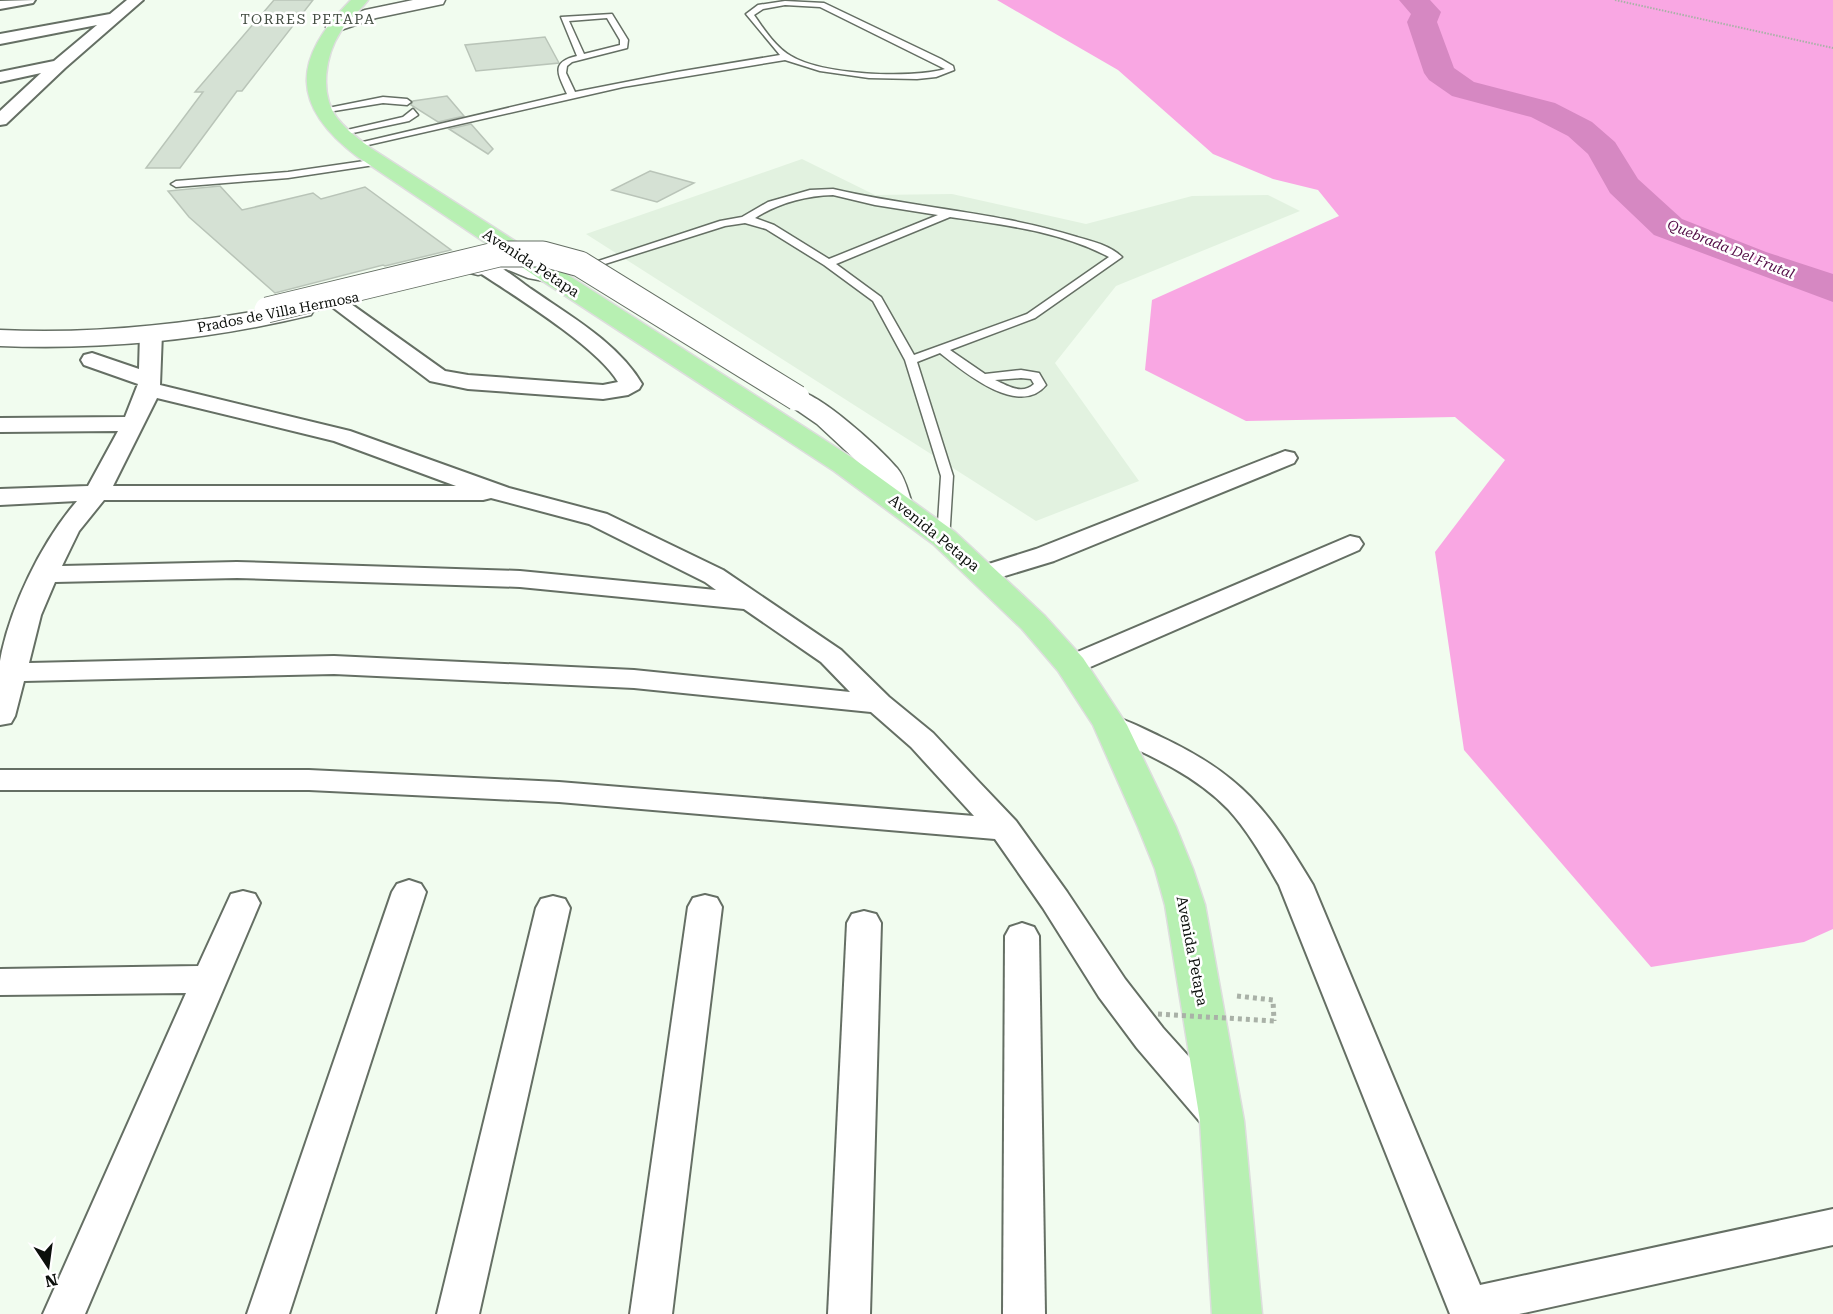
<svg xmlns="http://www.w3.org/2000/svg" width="1833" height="1314" font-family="'Roboto Serif',serif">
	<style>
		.built { fill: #e2f2e0 }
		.forest { fill: #f9a7e3 }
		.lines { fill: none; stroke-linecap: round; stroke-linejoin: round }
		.river { fill: #d688c2; fill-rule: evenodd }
		.building { fill: #d5e1d4; stroke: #b9c4b8; stroke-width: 1.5 }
		.service-casing { stroke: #656f64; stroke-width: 3 }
		.minor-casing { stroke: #656f64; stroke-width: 4 }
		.secondary-casing { stroke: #656f64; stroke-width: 3 }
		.primary-casing { stroke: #ddd; stroke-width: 3 }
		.path-far1 { stroke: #a9b1a7; stroke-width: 2; stroke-dasharray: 1.5 1.5; stroke-linecap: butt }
		.path { stroke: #a9b1a7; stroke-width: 5; stroke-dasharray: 4 4; stroke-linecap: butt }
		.service { fill: #fff; fill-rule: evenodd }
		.minor { fill: #fff; fill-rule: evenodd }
		.secondary { fill: #fff; fill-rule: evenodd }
		.primary { fill: #b7f0b2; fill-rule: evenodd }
		.secondary-bridge-casing { stroke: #656f64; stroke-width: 27; stroke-linecap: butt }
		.path-bridge { stroke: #a9b1a7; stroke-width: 5; stroke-dasharray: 4 4; stroke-linecap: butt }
		.secondary-bridge { stroke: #fff; stroke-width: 25 }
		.labels { text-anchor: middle; stroke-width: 5; stroke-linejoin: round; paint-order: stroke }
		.far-neighbourhood-label { font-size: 14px; letter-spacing: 1.5px; fill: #434d42; stroke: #fff }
		.far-water-label { font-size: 14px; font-style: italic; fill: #530c46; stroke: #fff }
		.far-street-label { font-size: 14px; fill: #0b0f0b; stroke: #fff }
		.street-label { font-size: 15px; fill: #0b0f0b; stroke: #fff }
	</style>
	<rect width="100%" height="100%" fill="#f1fcef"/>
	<polygon class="built" points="802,159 875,195 952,194 1086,224 1192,196 1268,195 1300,211 1116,286 1055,363 1139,481 1036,521 586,234"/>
	<polygon class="forest" points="997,0 1833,0 1833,929 1804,942 1651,967 1464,750 1435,552 1505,460 1455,417 1246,421 1145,370 1152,300 1339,216 1318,190 1273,179 1213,154 1118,70"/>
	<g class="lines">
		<polygon class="river" points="1399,0 1430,0 1441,12 1437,22 1454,68 1474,82 1555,103 1592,122 1615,142 1638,179 1682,219 1766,252 1833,274 1833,302 1654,235 1610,193 1588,154 1568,136 1531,117 1452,96 1429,80 1424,73 1407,22 1411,14"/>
	</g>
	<g class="building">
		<polygon points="274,0 313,0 242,91 237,91 180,168 146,168 203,92 195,92"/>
		<polygon points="545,37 559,63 476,71 465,45"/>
		<polygon points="447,96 464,116 438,122 411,105 413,101"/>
		<polygon points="471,124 493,149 488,154 449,129"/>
		<polygon points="650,171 694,183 657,202 612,190"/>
		<polygon points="220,186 242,210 313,193 321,199 365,187 451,250 385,266 383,265 275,293 189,217 168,191"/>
	</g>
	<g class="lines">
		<defs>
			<g id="service">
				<path d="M785 1 824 3 941 59 953 66 954 70 936 77 917 79 869 78 820 71 785 60 623 87 355 148 350 145 567 94C558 74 550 62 577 56L561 17 612 14 628 40 627 48 572 62 567 66 566 73 575 92 677 72 780 55 746 14 758 5ZM785 5 820 7 945 69C911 79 822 75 791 56 776 48 763 28 754 15L763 9ZM607 18 620 40V45L584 54 569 21Z"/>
				<polygon points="383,97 407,99 411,102 407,105 383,103 322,113 318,110"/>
				<polygon points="413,109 418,115 409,121 339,136 334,133 403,117"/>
				<polygon points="378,159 381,160 381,164 288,178 176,187 171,184 176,181 288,172"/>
				<path d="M833 189C914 208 998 212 1077 237 1092 241 1111 246 1122 257L1035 318 950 350 985 374 1021 370 1039 373 1046 385C1019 418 964 372 940 353L917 362 953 476 949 541H939L937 538 941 476 905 360 873 301 824 265 766 229 745 223 725 226 586 270 582 271 577 268 720 221 742 217 768 202 810 190ZM833 195 875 205 938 215 829 259 774 225 755 218C779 203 804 196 833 195ZM950 217C1004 225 1060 231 1109 257L1027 314 914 355 881 297 836 264ZM1021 378 1031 379 1034 384C1022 395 1008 386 995 380Z"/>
			</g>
			<g id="minor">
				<polygon points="35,0 33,3 0,9 0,1"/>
				<polygon points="127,0 143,0 65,68 6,124 0,125 0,111 41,73 0,82 0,72 54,61 97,25 0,44 0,34 110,14"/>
				<path d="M484 261C501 265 517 279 531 289 570 316 618 343 642 384L639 389 628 395 603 399 468 389 430 381 327 303 330 299 337 297 344 299 445 371 468 375 603 385 618 382C599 348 512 294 477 271L474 267 477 263Z"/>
				<path d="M151 327 159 328 162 333 160 385 350 431 509 488 607 514 723 570 841 650 889 697 933 733 978 781 1016 821 1067 892 1125 979 1163 1028 1235 1108 1240 1119 1235 1130 1221 1135 1207 1130 1137 1048 1099 997 1043 908 995 839 559 802 309 790H0V770H309L559 782 974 816 911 747 871 712 634 688 334 674 24 681 15 716 11 723 0 725C0 705 0 681 0 661 10 607 41 543 77 501L0 505V489L88 486 118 431 0 432V418L125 417 138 384 84 365 81 360 84 355 92 353 139 369 140 333 143 328ZM157 398 334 441 456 486H113ZM491 498 589 524 705 582 716 590 520 571 237 562 62 566 79 531 104 500H483ZM237 578 520 587 744 609 821 662 850 692 634 670 334 656 29 663 41 615 55 582Z"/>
				<polygon points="1285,451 1294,453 1297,458 1294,463 1054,561 985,582 976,580 972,574 976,568 1036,549"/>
				<polygon points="1350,536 1359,538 1363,544 1359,550 1081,671 1071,674 1061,671 1057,665 1061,659"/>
				<path d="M1110 716C1128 720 1144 729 1161 737 1242 775 1268 810 1313 885L1480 1285 1833 1209V1245L1519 1314H1450L1279 885C1264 859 1249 832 1228 809 1193 773 1145 753 1099 732L1095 725 1099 718Z"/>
				<polygon points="409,880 421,884 426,892 289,1314 247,1314 392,892 397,884"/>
				<polygon points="243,891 255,894 260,903 85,1314 43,1314 186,993 0,995 0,969 198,966 231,894"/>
				<polygon points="705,895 717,898 722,907 672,1314 630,1314 688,907 693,898"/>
				<polygon points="553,896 565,899 570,908 479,1314 437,1314 536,908 541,899"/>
				<polygon points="864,911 876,914 881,923 870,1314 828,1314 847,923 852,914"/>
				<polygon points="1022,923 1034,927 1039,936 1045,1314 1003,1314 1005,936 1010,927"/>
			</g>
			<g id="secondary">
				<polygon points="413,0 445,0 443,4 376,18 335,32 329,31 326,27 329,23 365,10"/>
				<polygon points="509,255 535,265 557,270 561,275 557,280 549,282 528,278 506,269 478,275 470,273 466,268 470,263"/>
				<path d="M302 303 311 305 314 310 311 315C210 340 104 350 0 346V330C102 335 202 322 302 303Z"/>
				<path d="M797 390C823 396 879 447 897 468 905 477 908 492 912 503L907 509 897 512 887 509 874 477 817 424 788 404 784 398 788 392Z"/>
			</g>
			<path id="primary" d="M351 0H368C360 11 348 19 341 31 325 55 319 94 337 118 347 131 360 140 372 149L854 459 955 532 1044 615 1083 658 1127 725 1176 827 1193 869 1205 905 1244 1121 1262 1314H1212L1200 1121 1165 905 1155 869 1138 827 1093 725 1058 671 1022 629 933 544 834 471 541 280 358 157C290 106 292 59 351 0Z"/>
		</defs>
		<use href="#service" class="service-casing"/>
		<use href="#minor" class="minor-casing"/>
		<use href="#secondary" class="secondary-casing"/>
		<use href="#primary" class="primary-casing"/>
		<polyline class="path-far1" points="1615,0 1833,48"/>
		<polyline class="path" points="1237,996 1273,1000 1274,1021"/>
		<use href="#service" class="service"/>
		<use href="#minor" class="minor"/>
		<use href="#secondary" class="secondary"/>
		<use href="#primary" class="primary"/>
		<defs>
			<polyline id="secondary-bridge" points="267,310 499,254 543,254 580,264 797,398"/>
		</defs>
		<use href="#secondary-bridge" class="secondary-bridge-casing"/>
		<polyline class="path-bridge" points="1158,1014 1274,1021"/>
		<use href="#secondary-bridge" class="secondary-bridge"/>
	</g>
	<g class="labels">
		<g class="far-neighbourhood-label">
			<text x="308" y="24">TORRES PETAPA</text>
		</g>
		<g class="far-water-label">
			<text transform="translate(1731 249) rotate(22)" y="5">Quebrada Del Frutal</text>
		</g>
		<g class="far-street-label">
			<text transform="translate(278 312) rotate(-11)" y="5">Prados de Villa Hermosa</text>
		</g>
		<g class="street-label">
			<text transform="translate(531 263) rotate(33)" y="5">Avenida Petapa</text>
			<text transform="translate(934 533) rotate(39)" y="5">Avenida Petapa</text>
			<text transform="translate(1192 951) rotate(79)" y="5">Avenida Petapa</text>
		</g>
	</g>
	<g transform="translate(48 1266) rotate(167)" stroke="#ffffff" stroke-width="4.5" paint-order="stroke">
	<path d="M0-4.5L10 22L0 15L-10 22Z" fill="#0b0f0b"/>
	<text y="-9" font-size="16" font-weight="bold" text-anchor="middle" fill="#0b0f0b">N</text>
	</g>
</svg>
